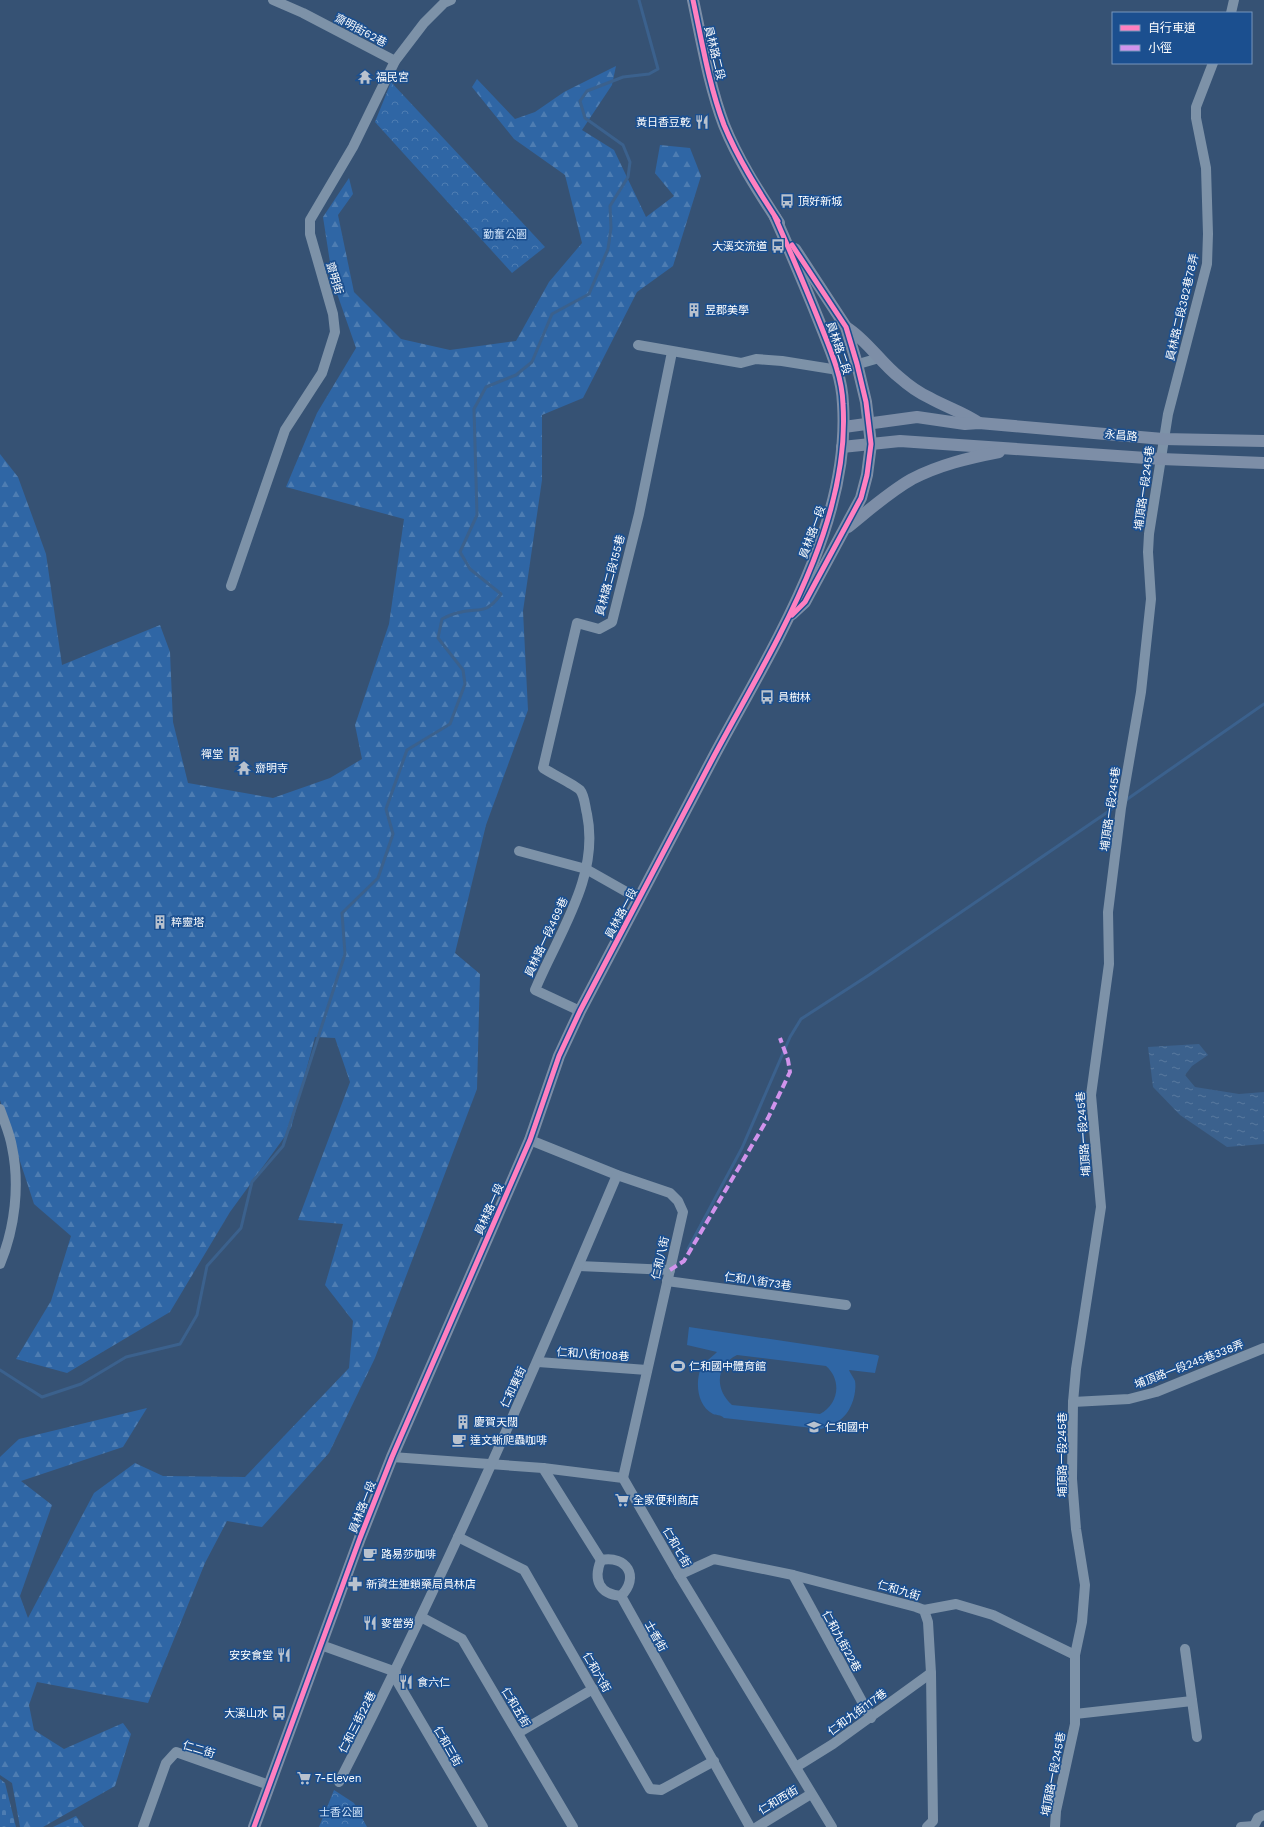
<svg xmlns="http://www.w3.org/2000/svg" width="1264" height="1827" font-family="'Work Sans','Noto Sans TC',sans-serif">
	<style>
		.forest { fill: url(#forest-firs) }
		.cemetery { fill: url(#cemetery-stones) }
		.park { fill: url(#park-crowns) }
		.garden { fill: #2f66a5; fill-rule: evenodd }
		.water { fill: url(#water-ripples) }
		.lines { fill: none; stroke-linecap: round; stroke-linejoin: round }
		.stream { stroke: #3b618d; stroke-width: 3 }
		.minor { stroke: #7d92a8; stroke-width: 10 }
		.major { stroke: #7d8ea7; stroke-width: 12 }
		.quiet { stroke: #d193ec; stroke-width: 4; stroke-dasharray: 8 4; stroke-linecap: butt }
		.cycleway-casing { stroke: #1b4f8f; stroke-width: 8 }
		.cycleway { stroke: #ff80c0; stroke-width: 5 }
		.labels { text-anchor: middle; stroke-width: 3.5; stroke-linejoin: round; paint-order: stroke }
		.street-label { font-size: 11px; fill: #fff; stroke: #1b4f8f }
		.poi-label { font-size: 11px; fill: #fff; stroke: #1b4f8f; text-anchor: start }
		.park-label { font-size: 11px; fill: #cfe3fa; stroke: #1b4f8f }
	</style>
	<defs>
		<pattern id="forest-firs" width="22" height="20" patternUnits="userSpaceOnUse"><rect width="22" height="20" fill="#2f66a5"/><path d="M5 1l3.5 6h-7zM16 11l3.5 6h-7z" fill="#4e7db2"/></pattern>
		<pattern id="cemetery-stones" width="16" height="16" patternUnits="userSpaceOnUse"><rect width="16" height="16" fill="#2f66a5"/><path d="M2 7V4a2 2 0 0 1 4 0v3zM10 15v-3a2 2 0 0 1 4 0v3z" fill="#4e7db2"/></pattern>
		<pattern id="park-crowns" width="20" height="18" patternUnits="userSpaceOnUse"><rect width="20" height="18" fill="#2f66a5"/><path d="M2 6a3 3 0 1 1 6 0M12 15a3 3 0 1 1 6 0" fill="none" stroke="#4e7db2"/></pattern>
		<pattern id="water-ripples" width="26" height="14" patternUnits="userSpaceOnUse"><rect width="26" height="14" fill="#3b618d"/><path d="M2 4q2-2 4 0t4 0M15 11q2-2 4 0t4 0" fill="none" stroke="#58799e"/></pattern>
	</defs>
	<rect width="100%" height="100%" fill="#365274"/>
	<polygon class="forest" points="616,66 612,85 582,130 614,150 646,217 674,196 655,173 660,145 690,148 701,176 673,266 637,292 583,398 542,415 542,480 523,611 528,710 486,825 455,953 480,974 477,1089 375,1358 329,1453 262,1527 227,1521 205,1563 148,1703 37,1682 29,1705 34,1730 64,1749 123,1723 131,1734 115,1786 43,1827 20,1827 12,1783 0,1775 0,1457 19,1439 147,1408 123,1447 21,1481 52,1505 20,1596 28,1618 94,1493 135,1463 163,1476 245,1477 349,1368 353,1321 325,1285 343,1224 298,1220 350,1082 335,1038 315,1037 291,1128 230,1212 170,1312 67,1373 16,1359 51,1301 71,1236 34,1204 0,1100 0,454 18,477 46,554 62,665 160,625 170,652 173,722 188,783 273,798 330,778 362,759 355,725 389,624 404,519 286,487 317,413 356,348 333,282 323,217 349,178 353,194 338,215 354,292 401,339 450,350 516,341 549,282 582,243 565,175 514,139 472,87 477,79 515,119 535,112 564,92"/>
	<g class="cemetery">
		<polygon points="0,1779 5,1783 16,1827 0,1827"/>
		<polygon points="76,1816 84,1827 53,1827"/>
	</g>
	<g class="park">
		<polygon points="391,82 545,247 512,273 375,122"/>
		<polygon points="334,1790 354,1803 367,1827 319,1827"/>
	</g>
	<path class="garden" d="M689 1327 877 1355 879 1356 875 1373 849 1370C850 1373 854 1378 855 1381 856 1386 855 1393 854 1397 849 1416 839 1423 821 1429L724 1418C720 1414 717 1416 713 1414 697 1406 695 1382 701 1368 704 1362 712 1357 717 1352L687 1345ZM737 1355 826 1366C842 1380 839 1404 820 1414L732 1405C715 1390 715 1366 737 1355Z"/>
	<polygon class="water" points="1199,1044 1208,1055 1192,1066 1185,1075 1195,1087 1239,1094 1264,1092 1264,1144 1227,1147 1180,1115 1153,1087 1148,1047"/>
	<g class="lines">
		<g class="stream">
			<polyline points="1126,800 1264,704"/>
			<polyline points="688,1249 742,1148 790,1037 801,1019 869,975 1112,809"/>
			<path d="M0 1370 42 1397 81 1384 126 1357 180 1344 197 1315 207 1266 241 1228 252 1182 283 1146 345 954 342 913 378 878 393 834 386 809 407 750 450 724 465 684 463 670 438 638 442 619C446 617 452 614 457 613 480 607 485 616 501 594L470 569 460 552 477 515 474 409 486 387 516 375 532 362 552 314 589 294 608 249 611 228 610 206 628 177 630 162 623 145 585 118 580 101 587 91 623 77 649 74 658 69 639 0"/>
		</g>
		<g class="minor">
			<polyline points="273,0 303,13 395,61"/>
			<polyline points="1231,13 1234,0"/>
			<polyline points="638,345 741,363 756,359 782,361 838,370 879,358"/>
			<polyline points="231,586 285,430 322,373 335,332 333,314 310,234 310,220 353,147 395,61 424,23 444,3 451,0"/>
			<polyline points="519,851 586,869 639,899"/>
			<path d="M580 1011 535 990C558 934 600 877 587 814 585 807 585 796 580 790 573 784 552 774 543 768L577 623 599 629 612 622 639 514 672 352"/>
			<path d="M0 1109C4 1121 10 1134 12 1147 20 1185 15 1228 0 1264"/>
			<polyline points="530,1140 617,1175 670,1193 678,1201 683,1212 623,1478"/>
			<polyline points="579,1266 670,1270"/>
			<polyline points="667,1281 846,1305"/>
			<polyline points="538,1362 647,1370"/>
			<polyline points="1073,1402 1129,1399 1156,1392 1264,1348"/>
			<polyline points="392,1457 543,1468 623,1478 679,1575 832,1827"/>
			<polyline points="543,1468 601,1560"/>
			<polyline points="458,1537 524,1570 650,1789 661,1790 714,1761"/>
			<path d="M601 1560C627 1555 640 1577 621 1596"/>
			<path d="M601 1560C593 1580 599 1594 621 1596"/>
			<polyline points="679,1575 714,1559 793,1575 916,1607 924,1610 928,1622 931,1673 933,1821 927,1827"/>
			<polyline points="793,1575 871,1718"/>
			<polyline points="621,1596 750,1827"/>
			<polyline points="924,1610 956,1604 993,1615 1075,1655"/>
			<polyline points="421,1617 462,1639 573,1827"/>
			<polyline points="321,1645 396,1672"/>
			<polyline points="1185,1649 1197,1737"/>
			<polyline points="394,1676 483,1827"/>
			<polyline points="1075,1714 1192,1701"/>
			<polyline points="518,1733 593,1689"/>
			<polyline points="796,1767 833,1744 931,1673"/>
			<path d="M339 1782C441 1584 530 1380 617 1175"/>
			<polyline points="143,1827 166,1763 176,1752 269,1785"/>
			<polyline points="757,1827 811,1794"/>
			<polyline points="1055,1827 1056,1811 1075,1724 1075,1655 1082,1622 1085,1585 1076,1529 1072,1479 1073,1402 1076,1369 1101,1207 1091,1095 1109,964 1108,912 1121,808 1141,692 1151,599 1148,552 1149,534 1168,414 1207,264 1208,234 1206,168 1196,118 1196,107 1213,63"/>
			<polyline points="1241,1827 1254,1826 1258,1818 1264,1815"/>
		</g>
		<g class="major">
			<path d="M693 0C702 42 709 85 724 125 738 160 759 192 779 223"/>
			<path d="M846 327C867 340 880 362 899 377 908 385 919 393 930 398 946 407 963 412 979 423"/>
			<polyline points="844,427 917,417 965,424 979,423 1163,439 1264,441"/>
			<polyline points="842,447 900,441 1161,459 1264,463"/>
			<path d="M848 527C868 511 889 492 912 479 939 465 968 458 999 452"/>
			<polyline points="792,614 805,602 861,498 867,475 871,444 866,402 857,364 846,327 795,249"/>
			<path d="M254 1827 360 1538 392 1457 530 1140 559 1056 580 1011C625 926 669 841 714 756 770 651 851 528 843 404 842 375 830 349 819 321 805 286 790 251 775 217"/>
		</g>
		<polyline class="quiet" points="670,1270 684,1261 768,1118 790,1072 788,1060 780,1038"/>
		<defs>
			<g id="cycleway">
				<path d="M693 0C702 42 709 85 724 125 738 159 758 190 778 221"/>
				<polyline points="792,615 805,602 861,498 867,475 871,444 866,402 857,364 846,327 792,245"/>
				<path d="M254 1827 360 1538 392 1457 530 1140 559 1056 580 1011C625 926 669 841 714 756 770 651 851 528 843 404 842 375 830 349 819 321 805 286 790 251 775 217"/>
			</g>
		</defs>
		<use href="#cycleway" class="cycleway-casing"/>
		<use href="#cycleway" class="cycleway"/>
	</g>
	<defs>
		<symbol id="temple-bare" viewBox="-9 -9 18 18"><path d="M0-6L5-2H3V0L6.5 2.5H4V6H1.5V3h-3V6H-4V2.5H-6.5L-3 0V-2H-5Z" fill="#b9c2ce" stroke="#1b4f8f" stroke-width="2.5" paint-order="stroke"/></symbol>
		<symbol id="restaurant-bare" viewBox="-9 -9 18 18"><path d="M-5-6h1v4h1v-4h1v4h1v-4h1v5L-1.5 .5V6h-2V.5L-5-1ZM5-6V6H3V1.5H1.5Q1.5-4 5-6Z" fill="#b9c2ce" stroke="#1b4f8f" stroke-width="2.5" paint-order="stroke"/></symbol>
		<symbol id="bus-bare" viewBox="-9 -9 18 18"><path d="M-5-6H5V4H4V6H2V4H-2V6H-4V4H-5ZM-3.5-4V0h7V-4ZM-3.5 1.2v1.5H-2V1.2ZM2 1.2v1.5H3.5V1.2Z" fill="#b9c2ce" stroke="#1b4f8f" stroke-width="2.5" paint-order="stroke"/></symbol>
		<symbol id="building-bare" viewBox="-9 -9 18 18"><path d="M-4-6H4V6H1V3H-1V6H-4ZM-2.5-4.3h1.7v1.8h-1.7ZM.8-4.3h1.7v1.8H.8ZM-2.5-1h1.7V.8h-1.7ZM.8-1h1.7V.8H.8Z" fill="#b9c2ce" stroke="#1b4f8f" stroke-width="2.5" paint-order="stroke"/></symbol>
		<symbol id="stadium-bare" viewBox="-9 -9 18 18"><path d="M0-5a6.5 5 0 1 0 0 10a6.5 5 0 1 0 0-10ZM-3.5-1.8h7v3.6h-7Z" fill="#b9c2ce" stroke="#1b4f8f" stroke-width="2.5" paint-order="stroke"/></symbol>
		<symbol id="school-bare" viewBox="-9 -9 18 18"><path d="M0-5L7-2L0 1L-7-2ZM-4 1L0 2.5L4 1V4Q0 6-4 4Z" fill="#b9c2ce" stroke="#1b4f8f" stroke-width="2.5" paint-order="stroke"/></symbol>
		<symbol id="cafe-bare" viewBox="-9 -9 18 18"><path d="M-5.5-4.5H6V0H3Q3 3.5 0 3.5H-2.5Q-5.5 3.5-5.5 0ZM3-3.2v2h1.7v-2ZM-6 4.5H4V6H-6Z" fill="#b9c2ce" stroke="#1b4f8f" stroke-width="2.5" paint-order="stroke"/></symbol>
		<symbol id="supermarket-bare" viewBox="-9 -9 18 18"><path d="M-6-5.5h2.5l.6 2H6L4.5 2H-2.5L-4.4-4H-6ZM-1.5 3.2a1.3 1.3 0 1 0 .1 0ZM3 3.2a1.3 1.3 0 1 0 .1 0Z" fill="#b9c2ce" stroke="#1b4f8f" stroke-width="2.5" paint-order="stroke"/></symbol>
		<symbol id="pharmacy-bare" viewBox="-9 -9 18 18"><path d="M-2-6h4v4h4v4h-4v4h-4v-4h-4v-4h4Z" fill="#b9c2ce" stroke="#1b4f8f" stroke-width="2.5" paint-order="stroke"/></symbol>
	</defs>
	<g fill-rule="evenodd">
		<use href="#temple-bare" x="355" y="67" width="20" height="20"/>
		<use href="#restaurant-bare" x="692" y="112" width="20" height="20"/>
		<use href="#bus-bare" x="777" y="191" width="20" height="20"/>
		<use href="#bus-bare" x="768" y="236" width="20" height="20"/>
		<use href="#building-bare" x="684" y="300" width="20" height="20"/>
		<use href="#bus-bare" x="757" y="687" width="20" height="20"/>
		<use href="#building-bare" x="224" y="744" width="20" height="20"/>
		<use href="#temple-bare" x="234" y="758" width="20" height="20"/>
		<use href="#building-bare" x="150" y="912" width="20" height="20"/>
		<use href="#stadium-bare" x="668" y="1356" width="20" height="20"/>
		<use href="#building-bare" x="453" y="1412" width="20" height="20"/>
		<use href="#school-bare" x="804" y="1417" width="20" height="20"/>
		<use href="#cafe-bare" x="449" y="1430" width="20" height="20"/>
		<use href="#supermarket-bare" x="612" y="1490" width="20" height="20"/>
		<use href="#cafe-bare" x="360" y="1544" width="20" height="20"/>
		<use href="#pharmacy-bare" x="345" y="1574" width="20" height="20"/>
		<use href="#restaurant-bare" x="360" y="1613" width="20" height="20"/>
		<use href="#restaurant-bare" x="274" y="1645" width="20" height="20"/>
		<use href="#restaurant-bare" x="396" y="1672" width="20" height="20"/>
		<use href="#bus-bare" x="269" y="1703" width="20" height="20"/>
		<use href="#supermarket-bare" x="294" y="1768" width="20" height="20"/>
	</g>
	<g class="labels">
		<g class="street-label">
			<text transform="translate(361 30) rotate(28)" y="4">齋明街62巷</text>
			<text transform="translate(715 53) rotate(76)" y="4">員林路二段</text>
			<text transform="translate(335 278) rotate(73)" y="4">齋明街</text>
			<text transform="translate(1182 307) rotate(-77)" y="4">員林路二段382巷78弄</text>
			<text transform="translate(839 348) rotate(71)" y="4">員林路二段</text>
			<text transform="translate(1121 435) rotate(5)" y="4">永昌路</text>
			<text transform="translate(1144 488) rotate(-82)" y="4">埔頂路一段245巷</text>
			<text transform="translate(812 532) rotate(-70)" y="4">員林路一段</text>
			<text transform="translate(610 575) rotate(-75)" y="4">員林路二段155巷</text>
			<text transform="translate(1110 809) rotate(-82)" y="4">埔頂路一段245巷</text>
			<text transform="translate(621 913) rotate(-62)" y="4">員林路一段</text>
			<text transform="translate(546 937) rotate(-65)" y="4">員林路一段469巷</text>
			<text transform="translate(1083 1134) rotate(-94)" y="4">埔頂路一段245巷</text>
			<text transform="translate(489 1209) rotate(-66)" y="4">員林路一段</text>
			<text transform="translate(660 1258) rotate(-77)" y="4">仁和八街</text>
			<text transform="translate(758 1281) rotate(8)" y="4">仁和八街73巷</text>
			<text transform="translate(593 1354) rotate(4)" y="4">仁和八街108巷</text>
			<text transform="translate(1189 1364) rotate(-21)" y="4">埔頂路一段245巷338弄</text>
			<text transform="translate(513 1387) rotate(-65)" y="4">仁和東街</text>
			<text transform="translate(1062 1455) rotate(-90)" y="4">埔頂路一段245巷</text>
			<text transform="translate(362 1507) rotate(-69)" y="4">員林路一段</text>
			<text transform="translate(677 1547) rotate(60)" y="4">仁和七街</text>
			<text transform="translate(899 1590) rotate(16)" y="4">仁和九街</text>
			<text transform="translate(656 1636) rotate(61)" y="4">士香街</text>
			<text transform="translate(842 1641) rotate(61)" y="4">仁和九街22巷</text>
			<text transform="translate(597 1672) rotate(60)" y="4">仁和六街</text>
			<text transform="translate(516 1707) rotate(59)" y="4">仁和五街</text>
			<text transform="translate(857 1712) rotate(-36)" y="4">仁和九街117巷</text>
			<text transform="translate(357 1722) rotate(-63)" y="4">仁和三街22巷</text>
			<text transform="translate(448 1746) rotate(60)" y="4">仁和三街</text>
			<text transform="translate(199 1749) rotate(17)" y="4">仁二街</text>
			<text transform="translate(1053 1774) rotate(-79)" y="4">埔頂路一段245巷</text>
			<text transform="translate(778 1800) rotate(-31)" y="4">仁和西街</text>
		</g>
		<g class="poi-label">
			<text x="376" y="81">福民宮</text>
			<text x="691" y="126" text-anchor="end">黃日香豆乾</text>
			<text x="798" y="205">頂好新城</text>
			<text x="767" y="250" text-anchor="end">大溪交流道</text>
			<text x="705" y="314">昱郡美學</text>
			<text x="778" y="701">員樹林</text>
			<text x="223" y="758" text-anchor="end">禪堂</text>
			<text x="255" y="772">齋明寺</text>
			<text x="171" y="926">粹靈塔</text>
			<text x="689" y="1370">仁和國中體育館</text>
			<text x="474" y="1426">慶賀天闊</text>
			<text x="825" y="1431">仁和國中</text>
			<text x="470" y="1444">達文蜥爬蟲咖啡</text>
			<text x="633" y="1504">全家便利商店</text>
			<text x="381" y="1558">路易莎咖啡</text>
			<text x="366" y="1588">新資生連鎖藥局員林店</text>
			<text x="381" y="1627">麥當勞</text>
			<text x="273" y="1659" text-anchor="end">安安食堂</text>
			<text x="417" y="1686">食六仁</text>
			<text x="268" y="1717" text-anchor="end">大溪山水</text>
			<text x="315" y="1782">7-Eleven</text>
		</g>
		<g class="park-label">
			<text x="505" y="238">勤奮公園</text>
			<text x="341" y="1816">士香公園</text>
		</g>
	</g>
	<rect x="1112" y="12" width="140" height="52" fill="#1b4f8f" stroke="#7695bc"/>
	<rect x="1120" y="25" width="20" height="6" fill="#ff80c0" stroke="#7695bc"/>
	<text x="1148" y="32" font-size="12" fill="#ffffff">自行車道</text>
	<rect x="1120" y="45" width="20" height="6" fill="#d193ec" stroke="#7695bc"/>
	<text x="1148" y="52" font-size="12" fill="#ffffff">小徑</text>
</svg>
